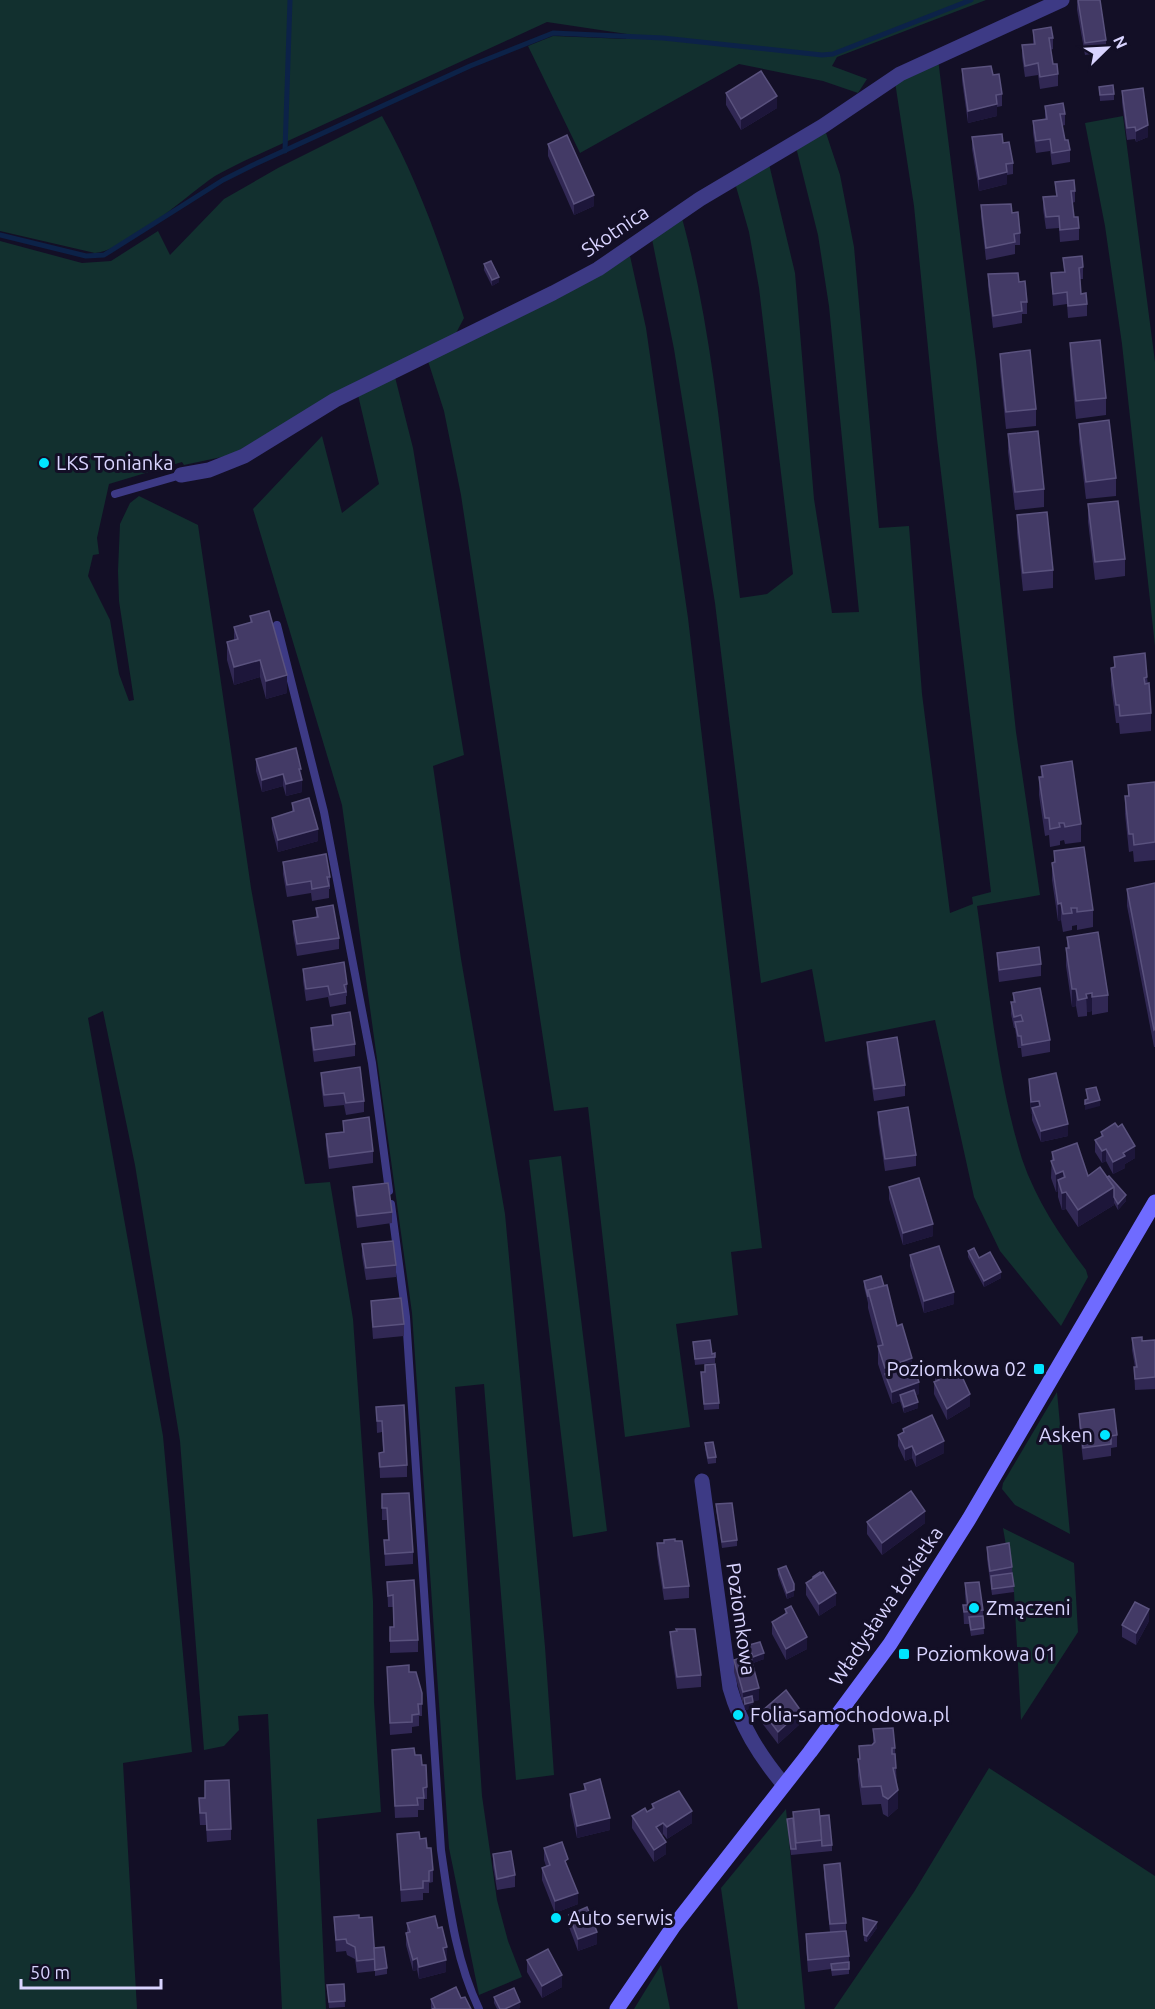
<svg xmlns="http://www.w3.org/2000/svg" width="1155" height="2009" font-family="Ubuntu,sans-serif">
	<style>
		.green { fill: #12302f }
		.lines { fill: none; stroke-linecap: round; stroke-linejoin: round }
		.stream { stroke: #0c2248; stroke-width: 5 }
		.lane { stroke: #3d3a85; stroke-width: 8 }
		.street { stroke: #3d3a85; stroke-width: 15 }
		.secondary { stroke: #6f6bff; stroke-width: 15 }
		.wall { fill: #312854 }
		.shaded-wall { fill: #1d163a }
		.building { fill: #433a66; stroke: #5a527e; stroke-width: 1.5 }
		.poi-dot { fill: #00e5ff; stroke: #130f26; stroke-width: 2 }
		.labels { text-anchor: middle; stroke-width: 6; stroke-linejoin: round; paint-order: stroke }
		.street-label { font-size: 20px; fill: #d9d4ff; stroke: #130f26 }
		.poi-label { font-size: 20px; fill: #d9d4ff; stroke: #130f26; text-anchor: start }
	</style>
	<rect width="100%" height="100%" fill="#130f26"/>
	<g class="green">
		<path d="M0 0H986L837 57 832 66 867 79 858 93 823 81 739 64 580 153 528 46 553 36 626 39 627 34 547 22 244 161C234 166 224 171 215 176 185 196 130 249 95 253L0 231Z"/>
		<path d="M938 59 976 361 1016 732 1040 895 977 906C989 989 997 1078 1022 1159 1036 1200 1060 1236 1086 1270L1088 1277 1061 1326 1000 1251 974 1197 935 1020 825 1042 812 969 761 983 715 603 674 349 652 239 682 218C715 339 724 473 740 598L767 594 793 574 759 288 749 232 735 183 769 164 795 273 814 499 832 613 859 612 829 306 818 235 796 147 825 130 840 175 854 247 879 528 909 526 922 694 950 913 973 904 972 897 991 892 937 439 914 206 895 82Z"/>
		<path d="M382 116C418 180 441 248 464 318L455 335 359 380 231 455 184 465 182 462 109 484 97 538 99 554 93 555 88 576 110 620 119 674 129 701 134 700 119 601 118 571 120 524 130 503 139 496 198 525 251 888 305 1184 330 1182 353 1319 373 1601 374 1702 381 1812 317 1819 326 2009H282L268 1714 238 1716 239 1730 224 1746 204 1750 180 1441 135 1165 103 1011 88 1018 163 1436 192 1752 123 1763 137 2009H0V241L82 263 111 261 158 231 170 255 224 199 278 168Z"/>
		<polygon points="1123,116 1155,362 1155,646 1122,344 1105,226 1085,123"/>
		<polygon points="630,256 646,328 688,618 762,1248 731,1252 738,1315 676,1324 690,1427 625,1437 588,1107 554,1111 461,495 444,411 428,361 599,276"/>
		<polygon points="395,377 413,448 464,755 433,766 461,959 505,1214 545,1647 554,1775 516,1780 484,1384 455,1387 482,1796 497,1900 508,1941 522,1977 479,1995 449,1848 412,1313 342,805 253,509 322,436 342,513 379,484 358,395"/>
		<polygon points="561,1156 607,1531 573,1537 529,1160"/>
		<polygon points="1057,1392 1070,1534 1015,1505 1002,1489 1003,1483"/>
		<polygon points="1003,1528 1074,1563 1078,1632 1021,1720 1014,1592"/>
		<polygon points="989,1768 1155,1876 1155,2009 834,2009 914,1892"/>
		<polygon points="786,1809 805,2009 738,2009 721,1888"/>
		<polygon points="661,1965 670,2009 634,2009"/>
	</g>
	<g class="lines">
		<g class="stream">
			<polyline points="285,151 290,0"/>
			<polyline points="0,235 86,256 104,255 223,180 253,165 470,66 553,33 663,38 822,55 833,54 971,0"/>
		</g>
		<g class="lane">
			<polyline points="115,494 181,475"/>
			<polyline points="277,625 324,812 372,1063 389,1191"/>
			<path d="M391 1204 406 1317 441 1850C449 1904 455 1959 479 2009"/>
		</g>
		<g class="street">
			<polyline points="181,475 209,470 244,456 335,400 553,293 598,269 700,199 823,126 900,74 1062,0"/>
			<path d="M702 1481 730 1688C741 1726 759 1755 784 1785"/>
		</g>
		<polyline class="secondary" points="617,2009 673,1927 810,1752 890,1644 969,1519 1155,1202"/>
	</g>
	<g class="wall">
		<polygon points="1077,0 1106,40 1106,52 1085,55 1077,10"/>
		<polygon points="1033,30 1053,38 1053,49 1050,50 1053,64 1058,74 1058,86 1040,89 1038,75 1025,77 1022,57 1022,45 1033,44"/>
		<polygon points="962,69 993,75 1002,94 1002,106 997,107 997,116 968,123 962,81"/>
		<polygon points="1099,87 1114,94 1114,100 1100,101"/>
		<polygon points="1122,91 1148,137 1136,142 1135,139 1127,140 1122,103"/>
		<polygon points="726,93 777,108 741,130 726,105"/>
		<polygon points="1045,106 1065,114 1065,125 1062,126 1065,140 1070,150 1070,162 1052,165 1050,151 1036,153 1033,133 1033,121 1045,120"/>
		<polygon points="972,137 1003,143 1013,163 1013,174 1007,175 1007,184 979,191 972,149"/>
		<polygon points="548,144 594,206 574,215 548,156"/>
		<polygon points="1055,182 1075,191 1075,202 1072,203 1074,217 1079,228 1079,240 1060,242 1059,228 1046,229 1043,209 1043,197 1056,196"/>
		<polygon points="981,205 1012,213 1020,233 1020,245 1015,245 1015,254 986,260 981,217"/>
		<polygon points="1063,258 1083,267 1083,279 1080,279 1081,294 1087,304 1087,316 1068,318 1067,304 1053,306 1051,273 1064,272"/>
		<polygon points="484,264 499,282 492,286 484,270"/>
		<polygon points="988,274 1019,282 1027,302 1027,314 1022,314 1022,323 993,328 988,286"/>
		<polygon points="1070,343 1106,398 1106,415 1076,419 1070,360"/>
		<polygon points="1000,354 1036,409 1036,426 1006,429 1000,371"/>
		<polygon points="1079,424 1116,478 1116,496 1086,499 1079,441"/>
		<polygon points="1008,434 1044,489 1044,507 1015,510 1008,452"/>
		<polygon points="1088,504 1125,559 1125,576 1095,580 1088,522"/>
		<polygon points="1017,515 1053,570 1053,588 1023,591 1017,533"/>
		<polygon points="250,616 287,693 266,699 260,677 234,685 227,660 227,642 234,640 234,627 250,623"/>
		<polygon points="1114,657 1147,677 1151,713 1151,731 1120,734 1119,723 1116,723 1111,685 1111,668 1114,668"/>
		<polygon points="256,759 301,769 302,792 286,796 283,786 262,792 256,771"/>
		<polygon points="1041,766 1081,824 1081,842 1065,844 1064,840 1060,841 1060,845 1050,847 1049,835 1045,836 1039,795 1039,777 1041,777"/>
		<polygon points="1155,782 1155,860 1134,862 1133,851 1129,852 1125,814 1125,796 1128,796 1128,785"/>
		<polygon points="292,803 318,841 278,852 272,829 272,818 292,812"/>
		<polygon points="1054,851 1093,910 1093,927 1077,930 1077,925 1072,926 1072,930 1063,932 1061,920 1058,921 1052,880 1052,863 1054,862"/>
		<polygon points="283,862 330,877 330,889 329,889 329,898 312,901 311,893 287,897 283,874"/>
		<polygon points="1155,883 1155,1047 1154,1047 1127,906 1127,889"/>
		<polygon points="316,908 339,938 339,949 297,956 293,933 293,921 316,918"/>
		<polygon points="1067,937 1108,995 1108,1012 1092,1015 1092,1011 1087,1012 1087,1016 1078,1017 1076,1006 1072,1007 1066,966 1066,948 1067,948"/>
		<polygon points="997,953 1041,964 1041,976 999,982 997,965"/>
		<polygon points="303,969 347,984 347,996 346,996 346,1004 330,1007 328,997 306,1001 303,981"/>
		<polygon points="1013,993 1050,1040 1050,1052 1022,1057 1021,1048 1018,1048 1015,1028 1014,1028 1011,1014 1011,1002 1013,1002"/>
		<polygon points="332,1015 355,1044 355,1056 314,1062 311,1040 311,1028 332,1025"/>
		<polygon points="867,1042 905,1085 905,1096 874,1101 867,1054"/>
		<polygon points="321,1073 364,1101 364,1112 346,1115 344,1105 324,1107 321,1085"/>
		<polygon points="1029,1079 1068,1136 1041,1142 1032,1120 1032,1114 1031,1114"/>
		<polygon points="878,1112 916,1155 916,1166 885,1171 878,1124"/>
		<polygon points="343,1121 373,1151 373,1163 329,1169 326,1146 326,1134 343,1132"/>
		<polygon points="1101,1132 1135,1158 1125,1164 1125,1168 1113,1174 1106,1161 1102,1163 1095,1152 1095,1140 1101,1137"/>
		<polygon points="1052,1152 1088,1176 1107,1177 1126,1201 1118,1210 1114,1203 1114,1205 1078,1227 1066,1209 1062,1210 1058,1197 1058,1191 1056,1192 1051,1178"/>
		<polygon points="353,1187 392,1212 392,1223 357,1228 353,1199"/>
		<polygon points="889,1187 933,1236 903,1245 889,1199"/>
		<polygon points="362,1244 396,1265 396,1277 366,1280 362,1256"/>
		<polygon points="968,1251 979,1258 1001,1278 984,1287 968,1257"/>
		<polygon points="910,1255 954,1304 924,1313 910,1266"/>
		<polygon points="864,1281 897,1326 912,1363 919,1394 915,1395 918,1408 904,1413 900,1401 892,1404 885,1385 878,1364 878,1346 868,1308 868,1303 864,1287"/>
		<polygon points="371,1301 404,1324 404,1336 373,1339 371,1312"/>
		<polygon points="1132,1338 1142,1341 1155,1340 1155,1389 1135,1390 1134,1367 1135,1367 1132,1350"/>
		<polygon points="693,1342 712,1354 715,1353 715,1363 695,1365"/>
		<polygon points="701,1372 705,1372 719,1403 719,1409 704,1410"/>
		<polygon points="953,1373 970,1406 947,1420 934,1394 934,1382 935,1381 935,1374"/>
		<polygon points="376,1407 407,1465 407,1477 380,1478 379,1453 383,1452 382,1432 377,1433"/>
		<polygon points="1079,1414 1117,1435 1117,1447 1111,1448 1111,1456 1083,1460 1079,1426"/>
		<polygon points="903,1429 944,1453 916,1467 912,1458 905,1461 898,1446 898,1435 903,1432"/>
		<polygon points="705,1443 716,1457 716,1463 708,1464 705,1449"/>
		<polygon points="382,1494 413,1552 413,1564 385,1566 384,1540 388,1540 387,1520 382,1520"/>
		<polygon points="716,1504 737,1540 737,1546 722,1548 716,1510"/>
		<polygon points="867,1522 925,1523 882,1555 867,1534"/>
		<polygon points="675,1541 689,1586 689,1598 664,1600 657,1555 657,1543"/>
		<polygon points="987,1547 1012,1567 1014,1592 992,1595 987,1559"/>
		<polygon points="778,1569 794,1590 794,1596 787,1599 778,1575"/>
		<polygon points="813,1577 836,1605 819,1616 806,1595 806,1583 813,1579"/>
		<polygon points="387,1582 418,1640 418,1652 390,1653 390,1627 394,1627 393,1607 388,1607"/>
		<polygon points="965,1583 983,1610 984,1634 971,1636 969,1624 964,1624 963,1605 966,1605 965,1595"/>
		<polygon points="785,1609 807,1649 786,1660 772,1634 772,1622 785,1615"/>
		<polygon points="1149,1621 1136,1645 1122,1637 1122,1625"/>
		<polygon points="670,1632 701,1675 701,1687 677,1689 670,1644"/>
		<polygon points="749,1645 764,1659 753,1663 749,1651"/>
		<polygon points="734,1660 759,1700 753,1701 753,1708 745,1710 744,1704 743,1704 734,1672"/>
		<polygon points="387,1667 409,1672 422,1693 422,1716 419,1716 419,1726 412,1727 412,1733 390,1735"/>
		<polygon points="762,1711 801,1723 778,1744 762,1723"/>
		<polygon points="873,1729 895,1748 898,1808 888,1817 883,1814 881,1804 862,1805 858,1776 858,1759 859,1759 859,1746 872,1745 873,1743"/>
		<polygon points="392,1750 415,1755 427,1787 427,1799 424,1799 424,1810 418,1810 418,1817 395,1818"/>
		<polygon points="205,1781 231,1829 231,1840 207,1842 206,1825 200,1825 199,1810 199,1798 205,1798"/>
		<polygon points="584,1784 610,1830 577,1838 570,1806 570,1794 584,1790"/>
		<polygon points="652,1804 692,1823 667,1839 663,1834 662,1835 666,1854 654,1862 632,1828 632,1816 647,1812 652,1809"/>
		<polygon points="793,1812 820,1816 832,1845 832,1851 791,1855 787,1819 793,1818"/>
		<polygon points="397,1834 420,1839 427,1848 433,1870 433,1882 429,1883 429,1893 423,1893 423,1900 401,1902"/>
		<polygon points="544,1848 568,1869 578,1904 555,1913 542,1880 542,1868 546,1866 544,1860"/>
		<polygon points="493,1854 515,1875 515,1887 497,1890 493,1866"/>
		<polygon points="824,1865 846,1923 846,1931 849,1956 849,1974 832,1976 831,1969 808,1972 806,1946 806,1934 830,1932 824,1876"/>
		<polygon points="569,1915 597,1944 578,1951 569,1927"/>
		<polygon points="334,1917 359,1918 374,1948 387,1968 387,1974 375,1976 375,1971 357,1973 355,1959 347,1955 346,1951 336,1952"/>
		<polygon points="863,1918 877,1928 867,1942 864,1941"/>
		<polygon points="407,1923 447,1959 446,1959 446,1972 419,1979 417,1970 413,1971 406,1945 406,1933 407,1932"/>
		<polygon points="527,1960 562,1987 542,1998 527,1972"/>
		<polygon points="344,1984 345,2007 329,2008 327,1985"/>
		<polygon points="494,1997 520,2008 517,2009 497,2009 494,2003"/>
		<polygon points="461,1998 471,2009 431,2009 431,1999"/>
	</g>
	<g class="shaded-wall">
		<polygon points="777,96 777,108 741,130 741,119"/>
		<polygon points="997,104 997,116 968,123 968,111"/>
		<polygon points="1148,125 1148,137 1136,142 1136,131"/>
		<polygon points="1007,172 1007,184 979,191 979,179"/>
		<polygon points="594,195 594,206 574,215 574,204"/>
		<polygon points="499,277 499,282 492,286 492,280"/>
		<polygon points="260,660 260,677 234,685 234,667"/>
		<polygon points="287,675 287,693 266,699 266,681"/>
		<polygon points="299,769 301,769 302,792 286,796 286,784"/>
		<polygon points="283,774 283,786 262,792 262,780"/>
		<polygon points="318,829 318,841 278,852 278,840"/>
		<polygon points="1061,903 1061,920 1058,921 1058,904"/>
		<polygon points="1072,989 1076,989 1076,1006 1072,1007"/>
		<polygon points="1092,993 1092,1011 1087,1012 1086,994"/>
		<polygon points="1100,1100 1100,1106 1085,1110 1085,1104"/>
		<polygon points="1039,1101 1039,1113 1032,1108 1032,1114 1031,1114 1031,1102"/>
		<polygon points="1068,1124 1068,1136 1041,1142 1041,1131"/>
		<polygon points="1135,1146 1135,1158 1125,1164 1125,1168 1113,1174 1113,1162 1123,1153"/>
		<polygon points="1106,1149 1106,1161 1102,1163 1102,1151"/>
		<polygon points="1063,1171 1063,1189 1058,1180 1058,1191 1056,1192 1056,1174"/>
		<polygon points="1114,1187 1114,1205 1078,1227 1078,1210"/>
		<polygon points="1066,1192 1066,1209 1062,1210 1062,1193"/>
		<polygon points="1126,1195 1126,1201 1118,1210 1118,1204"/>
		<polygon points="933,1224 933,1236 903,1245 903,1233"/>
		<polygon points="1001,1272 1001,1278 984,1287 984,1281"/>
		<polygon points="954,1292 954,1304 924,1313 924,1301"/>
		<polygon points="912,1358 912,1375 885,1374 885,1385 885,1368"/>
		<polygon points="919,1382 919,1394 902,1400 900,1395 900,1401 892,1404 892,1392"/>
		<polygon points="970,1394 970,1406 947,1420 947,1409"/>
		<polygon points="918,1402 918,1408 904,1413 904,1407"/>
		<polygon points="944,1441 944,1453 916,1467 916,1455"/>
		<polygon points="912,1446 912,1458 905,1461 905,1449"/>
		<polygon points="925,1511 925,1523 882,1555 882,1543"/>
		<polygon points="794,1584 794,1596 787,1599 787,1593"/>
		<polygon points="836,1593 836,1605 819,1616 819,1604"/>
		<polygon points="1149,1609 1149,1621 1136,1645 1136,1633"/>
		<polygon points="807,1637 807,1649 786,1660 786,1649"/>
		<polygon points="764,1653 764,1659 753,1663 753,1657"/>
		<polygon points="759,1688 759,1700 745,1704 744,1698 744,1704 743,1704 743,1692"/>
		<polygon points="753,1702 753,1708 745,1710 745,1704"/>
		<polygon points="801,1711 801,1723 778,1744 778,1732"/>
		<polygon points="898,1790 898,1808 888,1817 888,1799"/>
		<polygon points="692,1811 692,1823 667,1839 667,1827"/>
		<polygon points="610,1818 610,1830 577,1838 577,1826"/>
		<polygon points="663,1823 663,1834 656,1839 656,1827"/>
		<polygon points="666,1842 666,1854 654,1862 654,1850"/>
		<polygon points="578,1893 578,1904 555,1913 555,1901"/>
		<polygon points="877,1922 877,1928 867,1942 867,1936"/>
		<polygon points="597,1932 597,1944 578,1951 578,1939"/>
		<polygon points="447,1947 447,1959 443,1960 443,1948"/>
		<polygon points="417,1958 417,1970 413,1971 413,1960"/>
		<polygon points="446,1960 446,1972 419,1979 419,1967"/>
		<polygon points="562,1975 562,1987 542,1998 542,1986"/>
		<polygon points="520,2002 520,2008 517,2009 505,2009"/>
	</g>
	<g class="building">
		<polygon points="1078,0 1100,0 1106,40 1085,43"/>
		<polygon points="1051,27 1053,38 1049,38 1053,64 1057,64 1058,74 1040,77 1038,63 1025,66 1022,45 1035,44 1033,30"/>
		<polygon points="991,66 993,75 999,74 1002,94 996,95 997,104 968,111 962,69"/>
		<polygon points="761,71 777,96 741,119 726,93"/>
		<polygon points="1113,85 1114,94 1100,95 1099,87"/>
		<polygon points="1143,88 1148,125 1136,131 1135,127 1127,128 1122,91"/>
		<polygon points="1063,103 1065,114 1060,114 1065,140 1068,140 1070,150 1052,153 1050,139 1036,141 1033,121 1047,119 1045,106"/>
		<polygon points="1002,134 1003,143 1009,142 1013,163 1006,164 1007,172 979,179 972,137"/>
		<polygon points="567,135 594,195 574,204 548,144"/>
		<polygon points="1074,180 1075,191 1071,191 1074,217 1078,217 1079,228 1060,230 1059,216 1046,217 1043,197 1057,196 1055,182"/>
		<polygon points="1011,204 1012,213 1018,212 1020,233 1014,234 1015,242 986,248 981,205"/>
		<polygon points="1082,256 1083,267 1079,268 1080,280 1081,294 1086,293 1087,304 1068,306 1067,292 1053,294 1051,273 1065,272 1063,258"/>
		<polygon points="491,261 499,277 492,280 484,264"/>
		<polygon points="1018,273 1019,282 1025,281 1027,302 1021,302 1022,311 993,316 988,274"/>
		<polygon points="1100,340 1106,398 1076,401 1070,343"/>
		<polygon points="1030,350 1036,409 1006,412 1000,354"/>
		<polygon points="1109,420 1116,478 1086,482 1079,424"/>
		<polygon points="1038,431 1044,489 1015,492 1008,434"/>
		<polygon points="1118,501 1125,559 1095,562 1088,504"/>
		<polygon points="1047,512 1053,570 1023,573 1017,515"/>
		<polygon points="269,611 287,675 266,681 260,660 234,667 227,642 238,639 234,627 252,622 250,616"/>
		<polygon points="1145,653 1147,677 1144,678 1145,684 1149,683 1151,713 1120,716 1119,705 1116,705 1111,668 1115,667 1114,657"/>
		<polygon points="296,748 301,769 299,769 302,780 286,784 283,774 262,780 256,759"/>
		<polygon points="1072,761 1081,824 1065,827 1064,823 1059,823 1060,827 1050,829 1049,818 1045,818 1039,777 1043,777 1041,766"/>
		<polygon points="1155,782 1155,842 1134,845 1133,834 1129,834 1125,796 1129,796 1128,785"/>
		<polygon points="309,798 318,829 278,840 272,818 294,811 292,803"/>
		<polygon points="1084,847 1093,910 1077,912 1077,908 1071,908 1072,913 1063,914 1061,903 1058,904 1052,863 1055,862 1054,851"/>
		<polygon points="326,854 330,877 327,877 329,886 312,889 311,881 287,885 283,862"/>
		<polygon points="1155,883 1155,1029 1154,1030 1127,889"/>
		<polygon points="333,905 339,938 297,944 293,921 318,917 316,908"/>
		<polygon points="1098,932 1108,995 1092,997 1092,993 1086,994 1087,998 1078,1000 1076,989 1072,989 1066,948 1069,948 1067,937"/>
		<polygon points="1039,947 1041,964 999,970 997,953"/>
		<polygon points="344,962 347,984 344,985 346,992 330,995 328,986 306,989 303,969"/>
		<polygon points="1040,988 1050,1040 1022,1045 1021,1036 1018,1036 1015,1022 1023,1021 1021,1015 1014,1017 1011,1002 1015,1002 1013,993"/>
		<polygon points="350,1012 355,1044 314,1050 311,1028 333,1025 332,1015"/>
		<polygon points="897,1037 905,1085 874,1089 867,1042"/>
		<polygon points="360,1067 364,1101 346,1103 344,1093 324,1095 321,1073"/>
		<polygon points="1056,1073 1068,1124 1041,1131 1032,1108 1040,1106 1039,1101 1031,1102 1029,1079"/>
		<polygon points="1096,1087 1100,1100 1085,1104 1085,1100 1088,1099 1086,1089"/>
		<polygon points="908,1107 916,1155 885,1159 878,1112"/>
		<polygon points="369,1117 373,1151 329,1157 326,1134 344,1132 343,1121"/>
		<polygon points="1115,1123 1118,1127 1122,1124 1135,1146 1123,1153 1125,1156 1113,1162 1106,1149 1102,1151 1095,1140 1103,1136 1101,1132"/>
		<polygon points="1077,1143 1088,1176 1100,1167 1114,1187 1078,1210 1066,1192 1062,1193 1058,1180 1065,1177 1063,1171 1056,1174 1051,1161 1054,1160 1052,1152"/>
		<polygon points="1109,1176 1126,1195 1118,1204 1114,1197 1114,1187 1107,1177"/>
		<polygon points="919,1178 933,1224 903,1233 889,1187"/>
		<polygon points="388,1183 392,1212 357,1216 353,1187"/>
		<polygon points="393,1241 396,1265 366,1268 362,1244"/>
		<polygon points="939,1246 954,1292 924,1301 910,1255"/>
		<polygon points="974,1248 979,1258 990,1252 1001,1272 984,1281 968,1251"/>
		<polygon points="881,1276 884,1286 868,1290 868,1297 864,1281"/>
		<polygon points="887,1285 897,1326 902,1324 912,1358 885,1368 878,1346 883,1345 868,1290"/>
		<polygon points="401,1298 404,1324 373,1327 371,1301"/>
		<polygon points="1142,1337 1142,1341 1155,1340 1155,1377 1135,1379 1134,1367 1137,1367 1132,1338"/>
		<polygon points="710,1340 712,1354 715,1353 715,1357 695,1359 693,1342"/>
		<polygon points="912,1363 919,1382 892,1392 885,1374"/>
		<polygon points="715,1364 719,1403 704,1404 701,1372 705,1372 705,1365"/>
		<polygon points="949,1367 953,1373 959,1370 970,1394 947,1409 934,1382 939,1380 935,1374"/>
		<polygon points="914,1390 918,1402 904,1407 900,1395"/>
		<polygon points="404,1405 407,1465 380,1467 379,1453 384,1452 382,1421 377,1421 376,1407"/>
		<polygon points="1114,1409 1117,1435 1111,1436 1111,1444 1083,1448 1079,1414"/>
		<polygon points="932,1415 944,1441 916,1455 912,1446 905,1449 898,1435 904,1432 903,1429"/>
		<polygon points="713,1442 716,1457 708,1458 705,1443"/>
		<polygon points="911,1491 925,1511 882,1543 867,1522"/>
		<polygon points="409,1493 413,1552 385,1554 384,1540 389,1540 387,1508 382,1508 382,1494"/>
		<polygon points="732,1503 737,1540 722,1542 716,1504"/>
		<polygon points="675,1539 675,1541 682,1541 689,1586 664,1588 657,1543 664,1543 664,1540"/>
		<polygon points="1009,1543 1012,1567 990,1571 987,1547"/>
		<polygon points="786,1566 794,1584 794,1590 787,1593 778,1569"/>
		<polygon points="820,1572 821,1574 813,1578 813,1577"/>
		<polygon points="823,1572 836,1593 819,1604 806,1583"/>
		<polygon points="1012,1573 1014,1586 992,1589 991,1576"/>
		<polygon points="414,1580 418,1640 390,1641 390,1627 394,1627 393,1595 388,1596 387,1582"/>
		<polygon points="979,1582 983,1610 964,1612 963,1605 968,1605 965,1583"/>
		<polygon points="1135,1602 1149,1609 1136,1633 1122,1625"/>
		<polygon points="791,1606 807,1637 786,1649 772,1622 787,1613 785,1609"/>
		<polygon points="983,1616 984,1628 971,1630 969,1617"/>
		<polygon points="676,1629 695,1629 701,1675 677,1677 670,1632 677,1631"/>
		<polygon points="760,1642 764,1653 753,1657 749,1645"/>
		<polygon points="750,1655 759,1688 743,1692 734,1660"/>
		<polygon points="409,1665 409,1672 416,1672 422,1693 422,1704 418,1704 419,1714 412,1715 412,1722 390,1723 387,1667"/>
		<polygon points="786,1690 801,1711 778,1732 762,1711"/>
		<polygon points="752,1696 753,1702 745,1704 744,1698"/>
		<polygon points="893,1728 895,1748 892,1748 892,1754 895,1754 896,1768 893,1768 898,1790 888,1799 883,1796 881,1786 862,1787 858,1759 860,1759 859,1746 872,1745 875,1742 873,1729"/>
		<polygon points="414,1748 415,1755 421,1755 422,1765 426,1765 427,1787 423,1788 424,1798 417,1798 418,1805 395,1806 392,1750"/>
		<polygon points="600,1779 610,1818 577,1826 570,1794 586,1790 584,1784"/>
		<polygon points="229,1780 231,1829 207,1830 206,1813 200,1813 199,1798 205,1798 205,1781"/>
		<polygon points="679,1791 692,1811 667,1827 663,1823 656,1827 666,1842 654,1850 632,1816 645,1808 647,1812 654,1808 652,1804"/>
		<polygon points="819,1809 822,1840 796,1843 793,1812"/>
		<polygon points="829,1815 832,1845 822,1846 820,1816"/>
		<polygon points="793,1818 796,1849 791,1849 787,1819"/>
		<polygon points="419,1832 420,1839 426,1838 427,1848 431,1848 433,1870 429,1871 429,1881 423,1881 423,1888 401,1890 397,1834"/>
		<polygon points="562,1842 568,1859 565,1861 578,1893 555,1901 542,1868 550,1865 544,1848"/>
		<polygon points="511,1851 515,1875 497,1879 493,1854"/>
		<polygon points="840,1863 846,1923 830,1924 824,1865"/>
		<polygon points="587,1907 597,1932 578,1939 569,1915"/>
		<polygon points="359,1915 359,1918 372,1917 375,1959 357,1961 355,1947 347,1943 346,1939 336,1940 334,1917"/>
		<polygon points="435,1916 438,1928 442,1927 447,1947 443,1948 446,1960 419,1967 417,1958 413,1960 409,1946 406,1933 410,1932 407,1923"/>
		<polygon points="863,1918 877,1922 867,1936 864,1935"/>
		<polygon points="846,1931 849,1956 808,1960 806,1934"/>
		<polygon points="384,1947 387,1968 375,1970 374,1948"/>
		<polygon points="548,1949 562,1975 542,1986 527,1960"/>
		<polygon points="849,1962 849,1969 832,1970 831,1964"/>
		<polygon points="344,1984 345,2001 329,2002 327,1985"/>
		<polygon points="456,1987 461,1998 465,1997 471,2009 432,2009 435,2008 431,1999"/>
		<polygon points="514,1988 520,2002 505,2009 500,2009 494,1997"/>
	</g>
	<g class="poi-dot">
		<circle cx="44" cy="463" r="6"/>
		<rect x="1033" y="1363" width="12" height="12" rx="3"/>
		<circle cx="1105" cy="1435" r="6"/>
		<circle cx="974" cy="1608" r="6"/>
		<rect x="898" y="1648" width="12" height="12" rx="3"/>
		<circle cx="738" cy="1715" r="6"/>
		<circle cx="556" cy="1918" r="6"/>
	</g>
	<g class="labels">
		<g class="street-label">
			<text transform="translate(615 231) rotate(-34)" y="7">Skotnica</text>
			<text transform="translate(886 1606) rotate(-56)" y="7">Władysława Łokietka</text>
			<text transform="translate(741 1619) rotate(82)" y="7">Poziomkowa</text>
		</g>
		<g class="poi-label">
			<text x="56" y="470">LKS Tonianka</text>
			<text x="1027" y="1376" text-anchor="end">Poziomkowa 02</text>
			<text x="1093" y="1442" text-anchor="end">Asken</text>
			<text x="986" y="1615">Zmączeni</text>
			<text x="916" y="1661">Poziomkowa 01</text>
			<text x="750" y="1722">Folia-samochodowa.pl</text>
			<text x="568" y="1925">Auto serwis</text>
		</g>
	</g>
	<g transform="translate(1107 48) rotate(66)" stroke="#130f26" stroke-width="4.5" paint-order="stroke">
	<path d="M0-4.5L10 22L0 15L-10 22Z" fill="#d9d4ff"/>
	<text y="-9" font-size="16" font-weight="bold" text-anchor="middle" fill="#d9d4ff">N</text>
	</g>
	<path d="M21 1979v9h140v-9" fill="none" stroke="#d9d4ff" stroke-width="3"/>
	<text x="30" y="1979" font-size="18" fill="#d9d4ff" stroke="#130f26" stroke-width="4.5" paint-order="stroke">50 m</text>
</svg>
